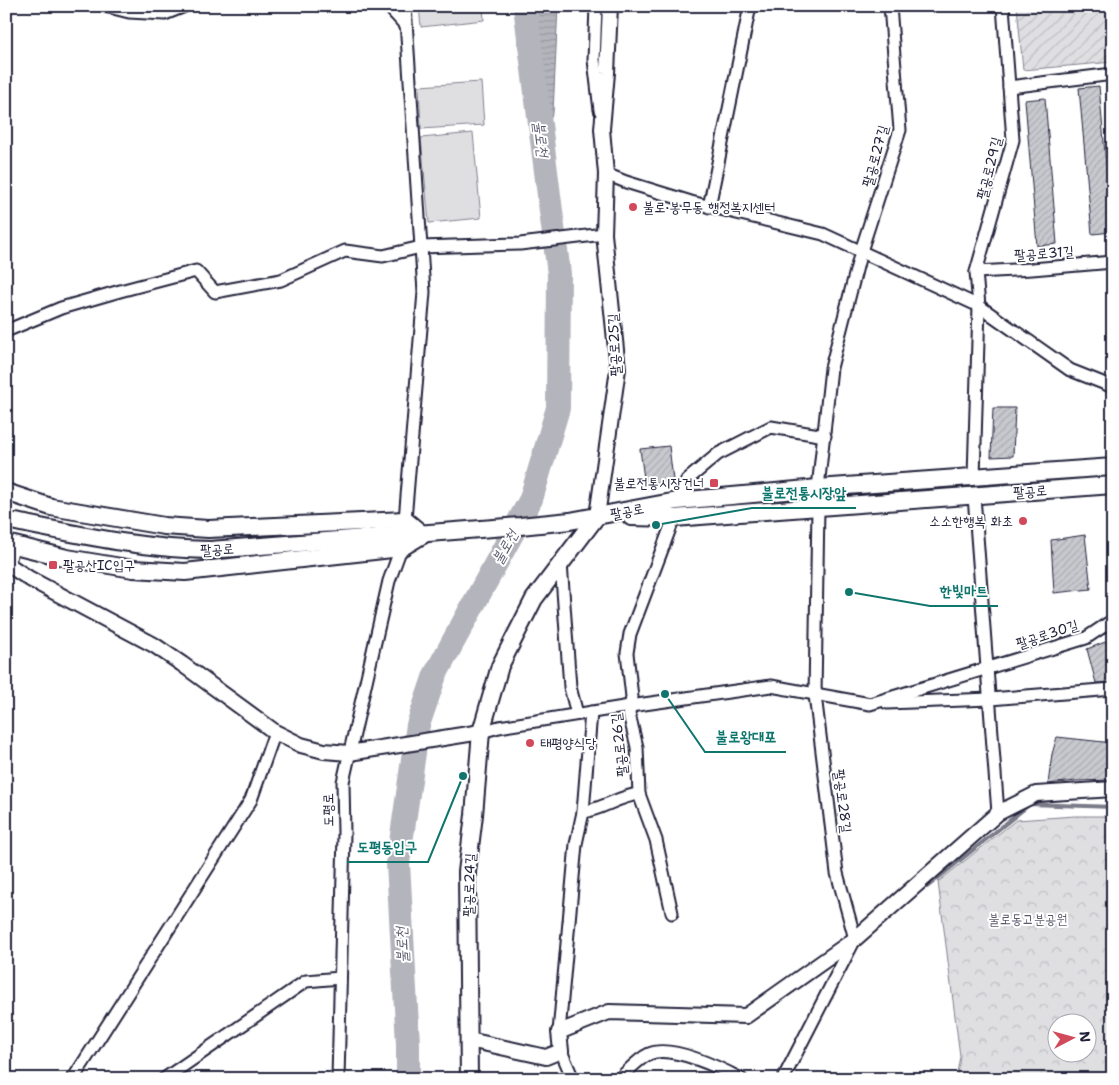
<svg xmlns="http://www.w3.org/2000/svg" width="1119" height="1085" font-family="'Shantell Sans','Poor Story',sans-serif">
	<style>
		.grass { fill: #dfdfe2; stroke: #80808e }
		.park { fill: url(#park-crowns); stroke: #80808e; fill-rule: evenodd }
		.garden { fill: url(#garden-furrows); stroke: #80808e }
		.water { fill: url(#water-rules); stroke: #7a7a88 }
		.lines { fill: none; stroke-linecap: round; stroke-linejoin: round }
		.stream { stroke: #7a7a88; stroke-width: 4 }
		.river { stroke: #b4b4bc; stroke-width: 24 }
		.building { fill: url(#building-hatch); stroke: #22223b }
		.minor-casing { stroke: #22223b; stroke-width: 15 }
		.tertiary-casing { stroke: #22223b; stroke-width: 18 }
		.secondary-casing { stroke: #22223b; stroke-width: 20 }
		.minor { stroke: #fff; stroke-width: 11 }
		.tertiary { stroke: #fff; stroke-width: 14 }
		.secondary { stroke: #fff; stroke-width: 16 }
		.poi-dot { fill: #d1495b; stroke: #fff; stroke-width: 2 }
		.labels { text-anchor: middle; stroke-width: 4; stroke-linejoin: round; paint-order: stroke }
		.street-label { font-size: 14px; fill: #22223b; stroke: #fff }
		.poi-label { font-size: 14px; fill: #22223b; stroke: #fff; text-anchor: start }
		.park-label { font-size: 14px; fill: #5b5b6d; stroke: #fff }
		.water-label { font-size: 15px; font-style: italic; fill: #5c5c6f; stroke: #fff }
		.leader { fill: none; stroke: #0f766e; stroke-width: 2 }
		.callout-dot { fill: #0f766e; stroke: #fff; stroke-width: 2 }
		.callout-label { font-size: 15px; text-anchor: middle; font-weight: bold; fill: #0f766e; stroke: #fff; stroke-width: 4; stroke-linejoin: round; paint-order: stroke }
	</style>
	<defs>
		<pattern id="park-crowns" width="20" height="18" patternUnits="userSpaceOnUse" patternTransform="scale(1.25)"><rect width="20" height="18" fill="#dfdfe2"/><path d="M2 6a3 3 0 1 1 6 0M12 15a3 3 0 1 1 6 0" fill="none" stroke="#bfbfc3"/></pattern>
		<pattern id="garden-furrows" width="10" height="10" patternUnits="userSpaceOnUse" patternTransform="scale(1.25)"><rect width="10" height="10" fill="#dfdfe2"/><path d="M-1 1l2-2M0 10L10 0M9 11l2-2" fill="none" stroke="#bfbfc3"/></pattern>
		<pattern id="water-rules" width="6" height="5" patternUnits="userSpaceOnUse" patternTransform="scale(1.25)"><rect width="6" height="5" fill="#b4b4bc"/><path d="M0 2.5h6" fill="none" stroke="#9a9aa2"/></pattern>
		<pattern id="building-hatch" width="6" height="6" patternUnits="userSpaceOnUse" patternTransform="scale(1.25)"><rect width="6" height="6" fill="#c8c8cf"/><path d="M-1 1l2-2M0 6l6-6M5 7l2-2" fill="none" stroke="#acacb3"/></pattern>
	</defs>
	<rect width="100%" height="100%" fill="#fff"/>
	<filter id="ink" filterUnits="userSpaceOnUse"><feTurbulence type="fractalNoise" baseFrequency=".02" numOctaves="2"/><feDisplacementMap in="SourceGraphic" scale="10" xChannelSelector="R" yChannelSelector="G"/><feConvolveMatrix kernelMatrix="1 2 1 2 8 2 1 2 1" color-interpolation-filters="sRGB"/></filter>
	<g filter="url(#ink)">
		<g class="grass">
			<polygon points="419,6 483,6 484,20 421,27"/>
			<polygon points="481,82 484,125 421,129 419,86"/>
			<polygon points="473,133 481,218 429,223 421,138"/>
		</g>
		<path class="park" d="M1075 816H1113V1079H956L960 1056 938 882 1016 820ZM1056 1022H1086V1052H1056Z"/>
		<polygon class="garden" points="1017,6 1113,6 1113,62 1023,70"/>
		<polygon class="water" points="525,6 558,6 553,113 540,134"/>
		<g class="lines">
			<polyline class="stream" points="927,887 1030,804 1113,807"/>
			<polyline class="river" points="408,1079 408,1044 398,863 418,725 435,675 531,499 558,408 559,274 525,6"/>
		</g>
		<g class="building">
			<polygon points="1099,86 1112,232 1092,234 1079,88"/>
			<polygon points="1045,98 1057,244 1037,246 1025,100"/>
			<polygon points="993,408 1015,408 1013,456 991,457"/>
			<polygon points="669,446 673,480 645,486 640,449"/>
			<polygon points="1085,535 1091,589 1054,593 1051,540"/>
			<polygon points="1113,639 1113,682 1096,683 1087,649"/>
			<polygon points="1057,737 1113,743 1113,780 1076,781 1048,784 1052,754"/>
		</g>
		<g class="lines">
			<defs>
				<g id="minor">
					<polyline points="105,6 129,12 165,14 185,6"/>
					<polyline points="388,6 406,26"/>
					<polyline points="596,6 594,60 600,110"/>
					<polyline points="1009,87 1113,74"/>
					<polyline points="606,174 626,182 691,202 823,234 979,306 1070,370 1113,387"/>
					<polyline points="709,207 750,6"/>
					<polyline points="976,272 1032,269 1113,262"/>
					<polyline points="6,331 61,308 120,291 196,271 215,292 281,280 345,251 383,256 421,247 520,244 604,234"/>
					<polyline points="974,477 979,306 976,272 1013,140 1003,6"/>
					<polyline points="818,488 831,368 861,251 900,130 890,6"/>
					<polyline points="974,496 998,813"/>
					<polyline points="677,501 687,480 718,454 771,427 825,436"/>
					<polyline points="405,520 424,292 405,6"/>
					<polyline points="561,563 570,687 577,714"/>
					<polyline points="887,703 990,699 1113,689"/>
					<polyline points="481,732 499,727 630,706 771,686 870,704 1086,638 1113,620"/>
					<path d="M583 812C603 809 619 796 639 794"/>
					<polyline points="672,913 656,840 639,794 637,747 629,714 632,697 627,653 630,634 674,518"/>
					<polyline points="559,1032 576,844 583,812 591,712"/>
					<polyline points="561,1051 573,1079"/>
					<polyline points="73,1079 251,800 275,732"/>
					<polyline points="164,1079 306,981 340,978"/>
					<polyline points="338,1079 344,833 343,782 389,581 401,548"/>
					<path d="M619 1079C628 1071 638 1059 649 1054 671 1044 720 1068 741 1079"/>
					<polyline points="783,1079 855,939 837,873 815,695 818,507"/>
				</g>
				<g id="tertiary">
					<polyline points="597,516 618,369 604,234 606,174 602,129 607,73 610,6"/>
					<polyline points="12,545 7,564 30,579 154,645 182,664 275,732 301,745 324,751 349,753 481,732"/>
					<polyline points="469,1040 546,1057 561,1051 559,1032 609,1012 746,1016 855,939 998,813 1036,794 1113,789"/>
				</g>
				<g id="secondary">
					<polyline points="6,492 51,507 164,526 208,529 405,520 423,535"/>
					<polyline points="631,517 674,518 1113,485"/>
					<path d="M16 522C80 535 144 549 210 550L520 526 570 521 677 501 818 488 1113 467"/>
					<polyline points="6,543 67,558 133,569 185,572 401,548 421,536"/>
					<polyline points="469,1079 467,872 474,815 481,732 500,666 534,599 597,516"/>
				</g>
			</defs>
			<use href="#minor" class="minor-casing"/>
			<use href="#tertiary" class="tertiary-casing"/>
			<use href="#secondary" class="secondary-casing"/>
			<use href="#minor" class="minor"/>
			<use href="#tertiary" class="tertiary"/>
			<use href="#secondary" class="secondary"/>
		</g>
	</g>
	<g class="poi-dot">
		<circle cx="633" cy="207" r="5"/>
		<rect x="709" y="478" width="10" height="10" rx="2.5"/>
		<circle cx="1023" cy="521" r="5"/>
		<rect x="48" y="560" width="10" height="10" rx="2.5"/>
		<circle cx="530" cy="743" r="5"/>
	</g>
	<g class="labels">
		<g class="street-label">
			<text transform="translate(875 156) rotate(-75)" y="5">팔공로27길</text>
			<text transform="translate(989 168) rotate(-76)" y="5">팔공로29길</text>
			<text transform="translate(1044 253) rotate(-4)" y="5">팔공로31길</text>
			<text transform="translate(614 345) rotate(-93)" y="5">팔공로25길</text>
			<text transform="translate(1030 491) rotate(-4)" y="5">팔공로</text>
			<text transform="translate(627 511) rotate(-11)" y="5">팔공로</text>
			<text transform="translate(217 549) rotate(-3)" y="5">팔공로</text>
			<text transform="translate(1047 634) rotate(-18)" y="5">팔공로30길</text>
			<text transform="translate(619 745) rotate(-96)" y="5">팔공로26길</text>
			<text transform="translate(843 801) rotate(83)" y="5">팔공로28길</text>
			<text transform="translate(328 810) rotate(-91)" y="5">도평로</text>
			<text transform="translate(469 885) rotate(-88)" y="5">팔공로24길</text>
		</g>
		<g class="poi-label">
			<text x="643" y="212">불로·봉무동 행정복지센터</text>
			<text x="704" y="488" text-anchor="end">불로전통시장건너</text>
			<text x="1013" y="526" text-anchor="end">소소한행복 화초</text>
			<text x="63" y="570">팔공산IC입구</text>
			<text x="540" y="748">태평양식당</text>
		</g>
		<g class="park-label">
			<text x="1028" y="924">불로동고분공원</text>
		</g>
		<g class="water-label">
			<text transform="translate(541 139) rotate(83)" y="5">불로천</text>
			<text transform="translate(505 547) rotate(-61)" y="5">불로천</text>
			<text transform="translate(402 945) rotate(-93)" y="5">불로천</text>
		</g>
	</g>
	<path class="leader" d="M656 525L752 508H856M849 592L930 606H998M665 694L705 752H786M463 776L428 862H347"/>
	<g class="callout-dot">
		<circle cx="656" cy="525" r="5"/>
		<circle cx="849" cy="592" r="5"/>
		<circle cx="665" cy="694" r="5"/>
		<circle cx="463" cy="776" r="5"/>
	</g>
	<g class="callout-label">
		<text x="804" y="498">불로전통시장앞</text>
		<text x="964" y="596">한빛마트</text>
		<text x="746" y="742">불로왕대포</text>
		<text x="387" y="852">도평동입구</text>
	</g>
	<rect width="1119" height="1085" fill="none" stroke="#fff" stroke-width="25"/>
	<rect x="12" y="12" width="1094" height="1060" fill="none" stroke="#22223b" stroke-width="2" filter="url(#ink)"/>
	<g transform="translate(1072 1038) rotate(84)"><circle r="24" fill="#ffffff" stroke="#a7a7b1"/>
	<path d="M0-4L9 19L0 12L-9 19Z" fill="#d1495b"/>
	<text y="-8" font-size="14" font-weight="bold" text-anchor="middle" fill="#22223b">N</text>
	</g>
</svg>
